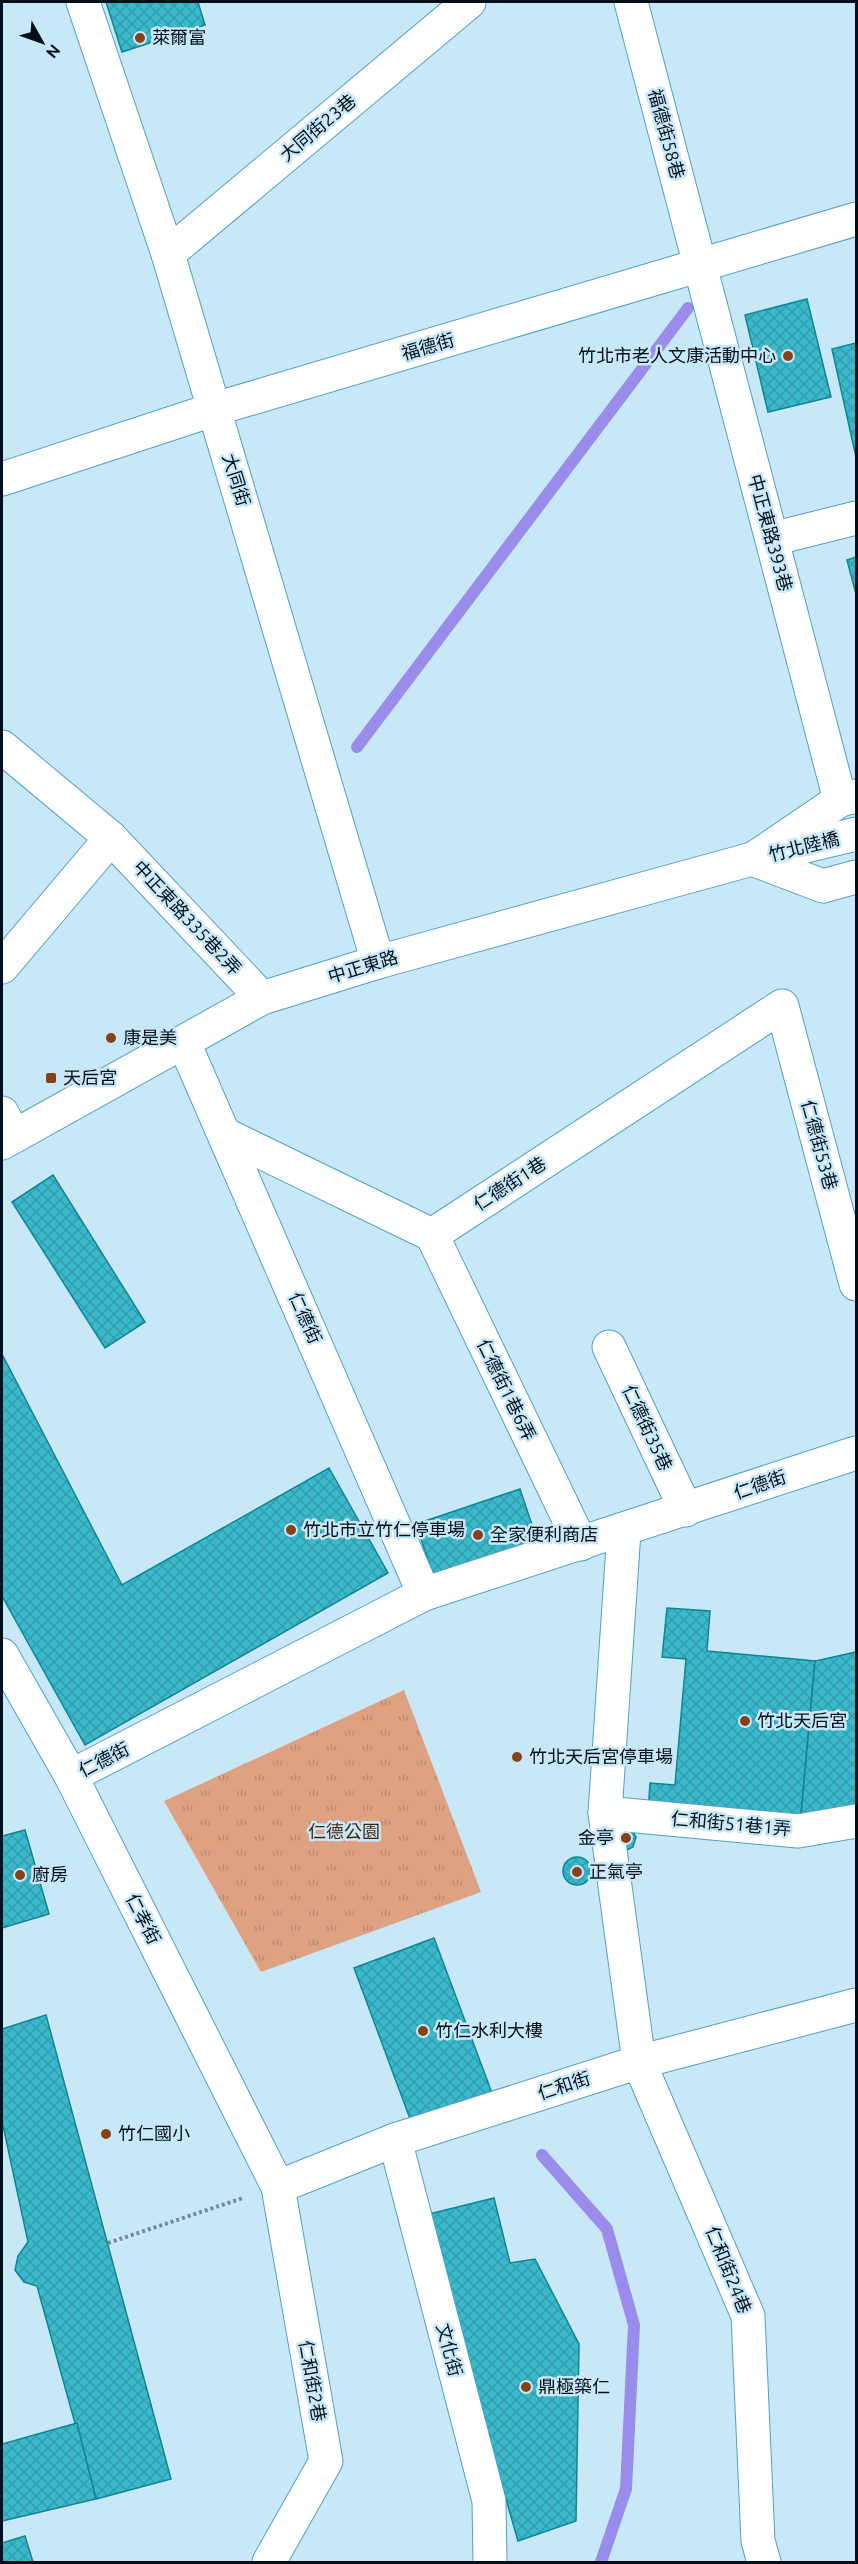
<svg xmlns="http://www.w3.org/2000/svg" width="858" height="2564" font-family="Ubuntu,'Noto Sans TC',sans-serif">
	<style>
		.grass { fill: url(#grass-tufts) }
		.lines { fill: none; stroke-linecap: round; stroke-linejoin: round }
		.stream { stroke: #9a8ceb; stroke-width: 12 }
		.building { fill: url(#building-cross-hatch); stroke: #0c8696; stroke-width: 1.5 }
		.minor-casing { stroke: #4fa1c5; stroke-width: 35 }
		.major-casing { stroke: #4fa1c5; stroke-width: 35 }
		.path { stroke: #738b98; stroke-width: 4; stroke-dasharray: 3 3; stroke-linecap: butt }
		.minor { stroke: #fff; stroke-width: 33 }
		.major { stroke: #fff; stroke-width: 33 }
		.poi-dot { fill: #864216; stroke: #c9e8f7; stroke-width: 2 }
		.labels { text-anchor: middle; stroke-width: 5; stroke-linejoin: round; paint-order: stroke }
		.poi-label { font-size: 18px; fill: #000f19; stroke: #c9e8f7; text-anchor: start }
		.street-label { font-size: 18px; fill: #000f19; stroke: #c9e8f7 }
		.park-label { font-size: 18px; fill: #451f08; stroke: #c9e8f7 }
	</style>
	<defs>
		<pattern id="grass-tufts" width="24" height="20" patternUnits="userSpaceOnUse" patternTransform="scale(1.5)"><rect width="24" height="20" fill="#dea282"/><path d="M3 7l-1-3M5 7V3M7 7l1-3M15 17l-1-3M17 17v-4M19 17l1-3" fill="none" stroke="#bd8a70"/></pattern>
		<pattern id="building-cross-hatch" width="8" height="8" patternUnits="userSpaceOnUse" patternTransform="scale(1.5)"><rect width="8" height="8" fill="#3bb8ca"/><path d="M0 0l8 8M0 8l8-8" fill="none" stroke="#329dad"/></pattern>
	</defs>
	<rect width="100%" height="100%" fill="#c9e8f7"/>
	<polygon class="grass" points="404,1690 481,1892 261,1972 164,1801"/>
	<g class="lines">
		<g class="stream">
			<polyline points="357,747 688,308"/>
			<polyline points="542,2155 607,2229 634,2325 626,2489 601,2562"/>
		</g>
	</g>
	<g class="building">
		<polygon points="106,2 198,2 205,25 122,52"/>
		<polygon points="807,299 831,397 768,412 745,315"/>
		<polygon points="856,343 856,457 832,349"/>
		<polygon points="856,557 856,594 847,560"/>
		<polygon points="53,1175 145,1322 105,1348 12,1202"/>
		<polygon points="2,1354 122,1585 329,1468 388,1573 85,1745 2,1596"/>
		<polygon points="520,1489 539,1546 435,1581 416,1524"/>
		<polygon points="667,1608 710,1611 707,1651 815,1661 800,1826 648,1813 650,1783 675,1785 686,1659 662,1657"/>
		<polygon points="856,1652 856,1812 800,1826 815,1661"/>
		<polygon points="25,1830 49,1914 2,1928 2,1836"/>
		<polygon points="623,1830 633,1832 636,1837 633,1847 627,1850"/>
		<circle cx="577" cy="1871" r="14"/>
		<polygon points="434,1938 492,2093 412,2124 354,1968"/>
		<polygon points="46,2015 171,2479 96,2499 37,2286 24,2282 15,2270 18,2256 28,2242 2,2121 2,2029"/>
		<polygon points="494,2198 510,2263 535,2259 579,2344 576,2521 518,2541 425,2215"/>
		<polygon points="77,2423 96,2499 2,2521 2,2444"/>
		<polygon points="25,2536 33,2562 2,2562 2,2543"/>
	</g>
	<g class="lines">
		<defs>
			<g id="minor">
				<polyline points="83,2 168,254 378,962"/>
				<polyline points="631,2 840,800"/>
				<polyline points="168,254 469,2"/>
				<polyline points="2,479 215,409 856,219"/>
				<polyline points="772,539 856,518"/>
				<polyline points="2,747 111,838 262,998"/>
				<polyline points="756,857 840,800 856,796"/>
				<polyline points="752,859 823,886 856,877"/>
				<polyline points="2,967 111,838"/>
				<polyline points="184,1043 424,1594"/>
				<polyline points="2,1113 14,1136"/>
				<polyline points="224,1134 432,1235 782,1006 856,1284"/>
				<polyline points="432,1235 581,1544"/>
				<polyline points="609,1347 686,1510"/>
				<polyline points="624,1531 605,1813 639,2062 748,2316 758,2541 764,2562"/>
				<polyline points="2,1655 71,1776 278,2187 326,2461 269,2562"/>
				<polyline points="71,1776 424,1594 856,1453"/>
				<polyline points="605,1813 798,1831 856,1821"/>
				<polyline points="395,2140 489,2501 490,2562"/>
				<polyline points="278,2187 395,2140 639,2062 856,2005"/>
			</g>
			<polyline id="major" points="2,1143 262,998 378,962 752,859 856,834"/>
		</defs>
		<use href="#minor" class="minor-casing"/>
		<use href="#major" class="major-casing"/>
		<polyline class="path" points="108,2243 243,2198"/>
		<use href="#minor" class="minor"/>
		<use href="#major" class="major"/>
	</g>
	<g class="poi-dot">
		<circle cx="140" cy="38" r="6"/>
		<circle cx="788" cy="356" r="6"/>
		<circle cx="111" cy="1038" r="6"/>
		<rect x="45" y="1072" width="12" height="12" rx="3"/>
		<circle cx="291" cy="1530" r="6"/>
		<circle cx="478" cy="1535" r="6"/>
		<circle cx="745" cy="1721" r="6"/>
		<circle cx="517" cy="1757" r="6"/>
		<circle cx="626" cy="1838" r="6"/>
		<circle cx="577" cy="1872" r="6"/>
		<circle cx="20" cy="1875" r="6"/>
		<circle cx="423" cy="2031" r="6"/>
		<circle cx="106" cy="2134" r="6"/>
		<circle cx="526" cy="2387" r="6"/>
	</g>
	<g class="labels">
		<g class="poi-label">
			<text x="152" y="44">萊爾富</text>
			<text x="776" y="362" text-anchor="end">竹北市老人文康活動中心</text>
			<text x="123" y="1044">康是美</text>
			<text x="63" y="1084">天后宮</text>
			<text x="303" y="1536">竹北市立竹仁停車場</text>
			<text x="490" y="1541">全家便利商店</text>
			<text x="757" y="1727">竹北天后宮</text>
			<text x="529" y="1763">竹北天后宮停車場</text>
			<text x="614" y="1844" text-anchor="end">金亭</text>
			<text x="589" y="1878">正氣亭</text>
			<text x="32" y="1881">廚房</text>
			<text x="435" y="2037">竹仁水利大樓</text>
			<text x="118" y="2140">竹仁國小</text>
			<text x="538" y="2393">鼎極築仁</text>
		</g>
		<g class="street-label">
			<text transform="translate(318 128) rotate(-40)" y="6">大同街23巷</text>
			<text transform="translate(666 134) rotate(75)" y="6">福德街58巷</text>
			<text transform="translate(428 347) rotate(-16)" y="6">福德街</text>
			<text transform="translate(236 480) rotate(73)" y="6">大同街</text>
			<text transform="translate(770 533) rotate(75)" y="6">中正東路393巷</text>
			<text transform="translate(804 847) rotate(-14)" y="6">竹北陸橋</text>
			<text transform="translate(187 918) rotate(47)" y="6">中正東路335巷2弄</text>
			<text transform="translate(363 967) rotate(-17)" y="6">中正東路</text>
			<text transform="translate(819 1145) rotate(75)" y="6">仁德街53巷</text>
			<text transform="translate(510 1184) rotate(-33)" y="6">仁德街1巷</text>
			<text transform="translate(305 1318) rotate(66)" y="6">仁德街</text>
			<text transform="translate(506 1390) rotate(64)" y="6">仁德街1巷6弄</text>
			<text transform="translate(647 1428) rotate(65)" y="6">仁德街35巷</text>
			<text transform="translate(760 1485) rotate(-19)" y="6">仁德街</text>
			<text transform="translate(104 1760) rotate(-27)" y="6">仁德街</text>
			<text transform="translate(731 1824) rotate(5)" y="6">仁和街51巷1弄</text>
			<text transform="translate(143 1919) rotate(63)" y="6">仁孝街</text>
			<text transform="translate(564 2086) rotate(-18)" y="6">仁和街</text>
			<text transform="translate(728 2270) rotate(68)" y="6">仁和街24巷</text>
			<text transform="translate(449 2350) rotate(75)" y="6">文化街</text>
			<text transform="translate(312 2381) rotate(80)" y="6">仁和街2巷</text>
		</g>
		<g class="park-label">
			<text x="344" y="1838">仁德公園</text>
		</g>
	</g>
	<rect width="858" height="2564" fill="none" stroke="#000f19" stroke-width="6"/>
	<g transform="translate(42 42) rotate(130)" stroke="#c9e8f7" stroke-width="4.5" paint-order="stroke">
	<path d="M0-4.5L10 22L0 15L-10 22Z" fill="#000f19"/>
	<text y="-9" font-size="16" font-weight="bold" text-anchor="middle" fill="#000f19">N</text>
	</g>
</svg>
